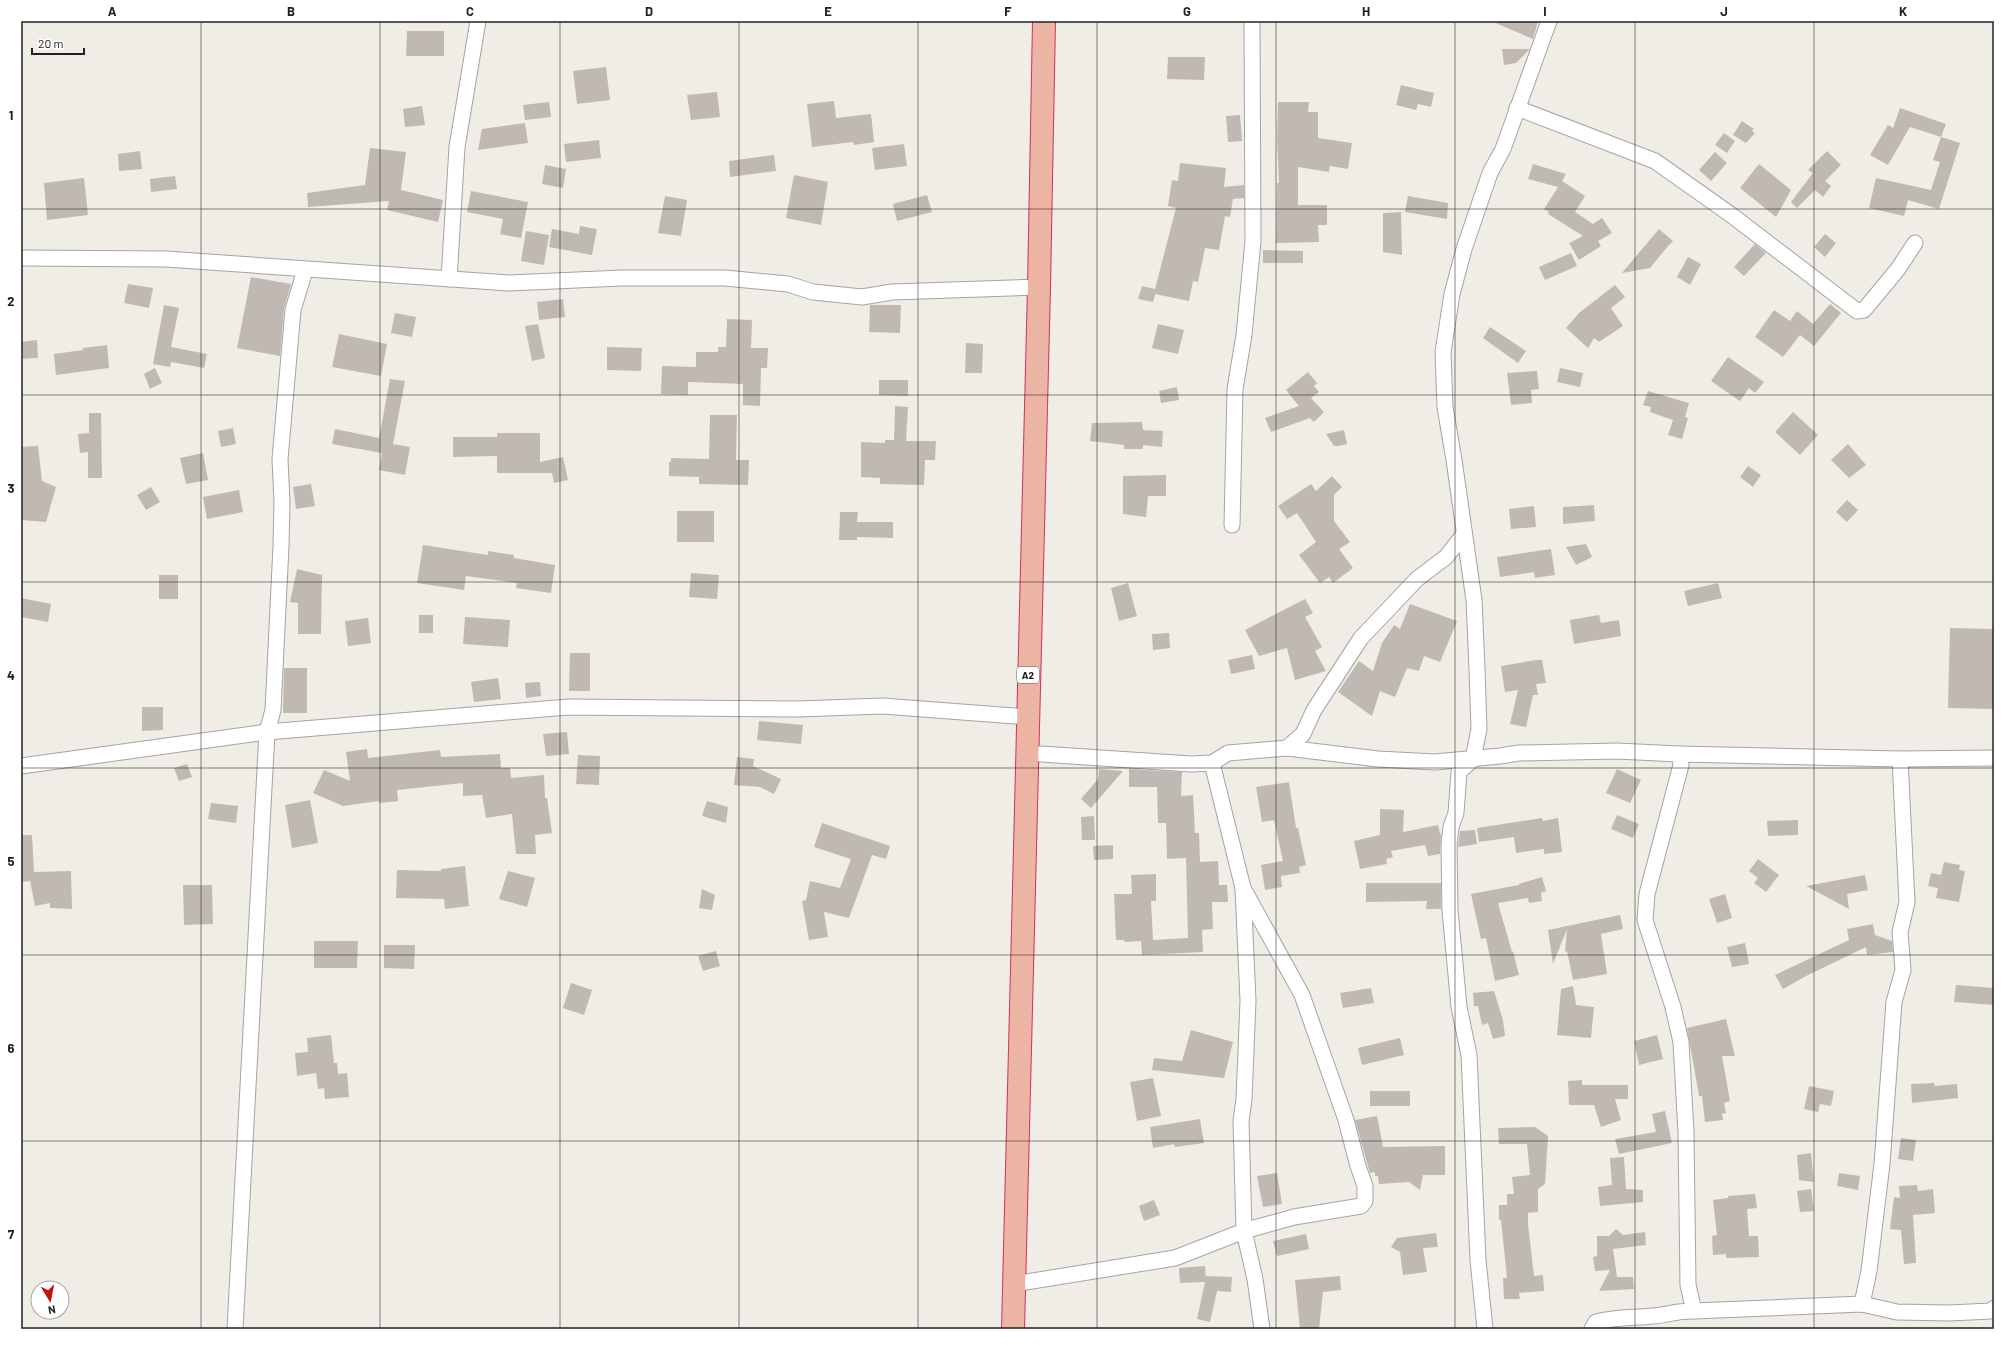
<svg xmlns="http://www.w3.org/2000/svg" width="2015" height="1350" font-family="Barlow,sans-serif">
	<style>
		.building { fill: #c0b9b3 }
		.lines { fill: none; stroke-linecap: round; stroke-linejoin: round }
		.minor-casing { stroke: #a4a4a4; stroke-width: 17 }
		.trunk-casing { stroke: #d13061; stroke-width: 24 }
		.minor { stroke: #fff; stroke-width: 15 }
		.trunk { stroke: #ecb4a2; stroke-width: 22 }
		.grid { fill: none; stroke: #202020; stroke-width: 1; stroke-opacity: 0.55 }
		.labels { text-anchor: middle; stroke-width: 4; stroke-linejoin: round; paint-order: stroke }
		.shield { fill: #fff; stroke: #636363; stroke-width: 1 }
		.shield-label { font-size: 10px; font-weight: bold; fill: #202020 }
		.neatline { fill: none; stroke: #202020; stroke-width: 1.5 }
		.grid-label { font-size: 13px; text-anchor: middle; font-weight: bold; fill: #202020 }
	</style>
	<rect width="100%" height="100%" fill="#f0ede7"/>
	<g class="building">
		<polygon points="1491,21 1538,21 1533,39"/>
		<polygon points="407,31 444,31 444,56 406,56"/>
		<polygon points="1502,49 1530,49 1516,63 1504,65"/>
		<polygon points="1168,57 1205,57 1204,80 1167,79"/>
		<polygon points="606,67 610,100 577,104 573,71"/>
		<polygon points="1401,85 1434,93 1431,107 1418,104 1416,110 1396,105"/>
		<polygon points="717,92 720,117 691,120 687,95"/>
		<polygon points="834,101 836,118 871,114 874,142 854,145 853,142 812,147 807,104"/>
		<polygon points="549,102 551,117 525,120 523,105"/>
		<polygon points="1278,102 1309,102 1308,112 1318,112 1318,138 1352,143 1348,169 1330,166 1329,172 1298,167 1298,205 1327,205 1327,225 1318,225 1319,242 1276,243 1277,183 1279,183 1277,139"/>
		<polygon points="422,106 425,125 405,127 403,109"/>
		<polygon points="1900,108 1946,124 1941,137 1910,127 1888,165 1870,155 1888,125 1893,128"/>
		<polygon points="1240,115 1242,141 1228,142 1226,116"/>
		<polygon points="1742,121 1754,129 1752,131 1755,133 1746,143 1733,135"/>
		<polygon points="525,123 528,143 478,150 482,129"/>
		<polygon points="1724,133 1735,141 1727,153 1715,145"/>
		<polygon points="1941,137 1960,143 1939,209 1908,200 1904,216 1869,208 1876,178 1931,190 1940,162 1933,160"/>
		<polygon points="599,140 601,158 566,162 564,144"/>
		<polygon points="904,144 907,166 875,170 872,148"/>
		<polygon points="370,148 406,152 401,190 443,200 438,222 387,210 389,201 308,207 307,193 365,185"/>
		<polygon points="140,151 142,169 119,171 118,154"/>
		<polygon points="1827,151 1841,165 1825,181 1831,186 1823,197 1815,190 1797,208 1791,202 1813,173 1808,170"/>
		<polygon points="1715,152 1727,163 1711,181 1699,170"/>
		<polygon points="774,155 776,171 730,177 729,161"/>
		<polygon points="1180,163 1226,168 1224,187 1244,185 1244,198 1233,199 1230,217 1225,216 1219,250 1205,248 1198,282 1193,281 1189,301 1155,294 1153,302 1138,299 1142,286 1155,289 1176,208 1168,206 1172,180 1178,181"/>
		<polygon points="1533,164 1566,174 1562,181 1585,196 1575,212 1593,224 1602,218 1612,233 1598,241 1601,246 1579,260 1569,243 1583,236 1548,214 1549,212 1544,209 1558,187 1528,179"/>
		<polygon points="1759,164 1791,190 1776,217 1740,188"/>
		<polygon points="545,165 566,169 563,188 542,184"/>
		<polygon points="794,175 828,182 821,225 786,218"/>
		<polygon points="175,176 177,189 151,192 150,179"/>
		<polygon points="84,178 88,215 47,220 44,183"/>
		<polygon points="471,191 528,202 521,238 500,234 503,219 467,212"/>
		<polygon points="927,195 932,212 897,221 893,204"/>
		<polygon points="665,196 687,200 681,236 658,233"/>
		<polygon points="1408,196 1448,203 1447,219 1405,212"/>
		<polygon points="1401,212 1402,255 1383,252 1383,213"/>
		<polygon points="580,226 597,229 592,255 549,247 552,229 579,234"/>
		<polygon points="1659,229 1673,241 1668,246 1650,268 1622,273"/>
		<polygon points="526,231 549,235 544,265 521,261"/>
		<polygon points="1825,234 1836,243 1825,257 1814,247"/>
		<polygon points="1755,244 1766,253 1744,276 1734,267"/>
		<polygon points="1263,250 1303,251 1303,263 1263,263"/>
		<polygon points="1571,253 1577,266 1545,280 1539,267"/>
		<polygon points="1688,257 1701,264 1690,285 1677,277"/>
		<polygon points="251,277 291,284 284,309 280,356 237,348"/>
		<polygon points="128,284 153,288 149,308 124,303"/>
		<polygon points="1615,285 1625,297 1611,308 1623,326 1599,342 1594,338 1588,348 1566,328 1579,313"/>
		<polygon points="563,299 565,317 539,320 537,302"/>
		<polygon points="1830,304 1841,313 1814,346 1800,335 1783,357 1755,337 1774,310 1790,321 1797,311 1813,324"/>
		<polygon points="164,305 179,308 171,347 207,354 204,368 171,362 170,367 153,364"/>
		<polygon points="870,305 901,305 900,333 869,332"/>
		<polygon points="395,313 416,317 412,337 391,333"/>
		<polygon points="727,319 752,320 751,348 768,348 767,368 761,368 760,406 743,405 743,384 688,382 688,395 661,394 662,366 696,367 696,352 718,352 718,347 726,347"/>
		<polygon points="538,324 545,358 532,361 525,326"/>
		<polygon points="1158,324 1184,330 1178,354 1152,348"/>
		<polygon points="1490,327 1526,351 1518,363 1483,338"/>
		<polygon points="339,334 387,344 381,376 332,367"/>
		<polygon points="37,340 38,358 21,359 21,342"/>
		<polygon points="966,343 983,344 982,373 965,373"/>
		<polygon points="107,345 109,368 56,375 54,354 83,350 83,348"/>
		<polygon points="607,347 642,348 641,371 607,370"/>
		<polygon points="1728,357 1764,382 1755,393 1749,388 1740,401 1711,381"/>
		<polygon points="155,368 162,383 150,389 144,374"/>
		<polygon points="1560,368 1583,373 1580,387 1557,382"/>
		<polygon points="1537,371 1539,389 1531,390 1532,403 1511,405 1507,373"/>
		<polygon points="1308,372 1317,383 1314,386 1319,392 1311,398 1324,412 1314,422 1310,418 1271,432 1265,418 1299,406 1286,390"/>
		<polygon points="390,379 405,381 393,444 410,447 405,475 379,470 382,453 332,444 335,429 379,438"/>
		<polygon points="879,380 908,380 908,396 879,395"/>
		<polygon points="1177,387 1179,400 1161,403 1159,391"/>
		<polygon points="1648,391 1689,403 1685,417 1688,418 1682,439 1668,435 1673,420 1650,412 1651,407 1643,405"/>
		<polygon points="895,406 908,407 906,441 936,441 935,460 925,460 924,485 880,484 880,478 861,477 861,442 885,443 885,440 894,440"/>
		<polygon points="1793,412 1818,435 1800,455 1775,432"/>
		<polygon points="89,413 101,413 102,478 88,478 88,452 80,453 78,434 89,433"/>
		<polygon points="710,415 737,415 736,460 749,460 748,485 699,484 699,477 669,476 669,462 671,462 671,458 709,459"/>
		<polygon points="1142,422 1143,430 1163,431 1162,447 1143,445 1143,449 1124,449 1124,445 1090,441 1092,423"/>
		<polygon points="233,428 236,444 221,447 218,431"/>
		<polygon points="1344,430 1347,444 1338,446 1334,446 1326,434"/>
		<polygon points="497,433 540,433 540,462 563,457 568,480 554,483 552,473 497,473 497,456 453,457 453,437 497,437"/>
		<polygon points="1848,444 1866,465 1849,478 1831,460"/>
		<polygon points="38,446 42,481 56,487 46,522 21,520 21,447"/>
		<polygon points="203,453 208,480 186,484 180,458"/>
		<polygon points="1748,466 1761,475 1753,487 1740,477"/>
		<polygon points="1166,475 1166,496 1148,496 1146,517 1123,514 1123,476"/>
		<polygon points="1332,476 1342,487 1334,495 1334,521 1350,542 1339,549 1353,568 1333,583 1329,577 1320,583 1299,555 1316,542 1297,513 1287,519 1278,506 1311,484 1316,491"/>
		<polygon points="311,484 315,506 296,509 293,487"/>
		<polygon points="151,487 160,502 146,510 137,495"/>
		<polygon points="239,490 243,512 207,519 203,497"/>
		<polygon points="1847,500 1858,510 1847,522 1836,512"/>
		<polygon points="1594,505 1595,521 1563,524 1563,507"/>
		<polygon points="1534,506 1536,527 1511,529 1509,509"/>
		<rect x="677" y="511" width="37" height="31"/>
		<polygon points="840,512 858,512 857,522 893,522 893,538 857,537 857,540 839,540"/>
		<polygon points="1586,544 1592,557 1576,565 1566,547"/>
		<polygon points="423,545 488,555 488,551 514,555 514,558 555,565 551,593 516,588 517,583 466,576 464,590 417,583"/>
		<polygon points="1551,549 1555,575 1535,578 1534,572 1500,577 1497,557"/>
		<polygon points="297,569 322,575 321,634 298,634 298,603 290,602"/>
		<polygon points="691,573 719,575 717,599 689,597"/>
		<rect x="159" y="575" width="19" height="24"/>
		<polygon points="1128,583 1137,616 1119,621 1111,588"/>
		<polygon points="1718,583 1722,598 1688,606 1684,591"/>
		<polygon points="21,598 51,604 48,622 21,617"/>
		<polygon points="1305,599 1313,613 1305,617 1322,647 1315,651 1326,671 1295,680 1287,648 1259,656 1245,630"/>
		<polygon points="1410,604 1457,621 1440,662 1424,656 1419,671 1407,668 1395,697 1380,691 1372,716 1338,692 1359,661 1373,671 1382,643 1394,625 1400,629"/>
		<rect x="419" y="615" width="14" height="18"/>
		<polygon points="1599,615 1601,623 1619,620 1621,636 1574,644 1570,620"/>
		<polygon points="465,617 510,620 508,647 463,644"/>
		<polygon points="368,618 371,643 348,646 345,621"/>
		<polygon points="1950,628 1994,629 1994,709 1948,708"/>
		<polygon points="1169,633 1170,648 1153,650 1152,634"/>
		<polygon points="570,653 590,653 590,691 569,691"/>
		<polygon points="1252,655 1255,669 1231,674 1228,660"/>
		<polygon points="1536,660 1542,660 1546,683 1536,684 1538,695 1533,695 1526,727 1510,724 1518,690 1505,692 1501,666"/>
		<polygon points="284,668 307,668 307,713 283,713"/>
		<polygon points="498,678 501,699 474,702 471,682"/>
		<polygon points="540,682 541,696 526,698 525,683"/>
		<polygon points="142,707 163,707 163,730 142,731"/>
		<polygon points="759,721 803,725 801,744 757,740"/>
		<polygon points="567,732 569,754 546,756 543,734"/>
		<polygon points="367,749 368,758 440,750 441,757 500,754 501,768 510,768 511,778 544,775 545,798 547,798 552,833 535,835 536,854 516,854 512,814 486,818 482,795 463,796 463,783 397,790 398,801 379,803 379,801 343,806 313,793 324,770 350,781 346,752"/>
		<polygon points="578,755 600,756 599,785 576,784"/>
		<polygon points="737,757 754,759 753,766 781,779 774,794 760,787 734,785"/>
		<polygon points="187,764 192,777 179,781 174,768"/>
		<polygon points="1099,769 1123,771 1091,808 1081,799 1098,779"/>
		<polygon points="1129,769 1182,772 1181,796 1193,795 1195,833 1199,833 1200,862 1218,861 1219,885 1227,885 1228,902 1212,902 1213,929 1202,930 1203,952 1142,955 1141,941 1125,942 1124,940 1116,940 1114,894 1132,894 1131,875 1156,874 1156,901 1151,901 1153,940 1188,938 1186,858 1167,859 1166,823 1158,823 1157,787 1129,787"/>
		<polygon points="1617,769 1641,780 1630,803 1606,793"/>
		<polygon points="1289,782 1296,828 1298,828 1306,865 1299,867 1300,873 1281,876 1282,887 1265,890 1261,865 1283,861 1274,820 1262,822 1256,787"/>
		<polygon points="310,800 318,843 292,848 285,805"/>
		<polygon points="707,801 728,807 726,823 702,816"/>
		<polygon points="211,803 238,806 236,823 208,819"/>
		<polygon points="1380,809 1404,810 1403,832 1438,825 1440,834 1441,834 1440,854 1428,856 1425,845 1391,851 1393,857 1386,859 1387,864 1360,869 1354,841 1380,835"/>
		<polygon points="1617,815 1639,824 1633,838 1611,829"/>
		<polygon points="1094,816 1095,840 1082,840 1081,817"/>
		<polygon points="1542,818 1543,821 1558,818 1562,852 1544,854 1544,849 1516,853 1514,837 1479,842 1477,828"/>
		<polygon points="1798,820 1798,835 1768,836 1767,821"/>
		<polygon points="822,823 890,846 886,859 872,855 849,918 824,912 828,937 809,940 802,901 806,900 810,881 840,888 851,859 814,847"/>
		<polygon points="1475,830 1477,844 1458,847 1460,831"/>
		<polygon points="21,835 32,835 34,872 71,871 72,909 50,908 50,903 35,906 30,881 21,882"/>
		<polygon points="1113,845 1113,859 1094,860 1093,846"/>
		<polygon points="1758,859 1779,875 1766,892 1754,883 1758,878 1749,871"/>
		<polygon points="1944,862 1960,865 1959,870 1965,871 1959,902 1936,898 1938,888 1928,886 1931,873 1941,875"/>
		<polygon points="465,866 469,906 445,909 444,899 396,898 397,870 441,871 441,869"/>
		<polygon points="508,871 535,878 527,907 499,899"/>
		<polygon points="1865,875 1868,890 1847,894 1849,909 1806,886"/>
		<polygon points="1542,877 1546,891 1541,893 1542,901 1529,903 1528,898 1498,903 1512,952 1513,951 1519,975 1495,981 1486,938 1481,939 1471,894 1519,885 1519,884"/>
		<polygon points="1366,883 1441,883 1441,909 1426,909 1427,901 1366,902"/>
		<polygon points="183,885 212,885 213,924 184,925"/>
		<polygon points="702,889 715,895 712,910 699,908"/>
		<polygon points="1725,894 1732,918 1717,923 1709,899"/>
		<polygon points="1620,915 1623,929 1601,934 1607,974 1573,980 1567,951 1565,952 1567,929 1553,964 1548,930"/>
		<polygon points="1873,924 1875,935 1892,941 1893,952 1867,955 1866,947 1806,976 1783,989 1775,975 1849,940 1847,929"/>
		<polygon points="314,941 358,941 357,968 314,968"/>
		<polygon points="1745,943 1749,964 1732,967 1727,947"/>
		<polygon points="384,945 415,945 414,969 384,968"/>
		<polygon points="716,951 720,966 703,971 698,956"/>
		<polygon points="571,983 592,990 584,1015 563,1008"/>
		<polygon points="1956,985 1994,988 1994,1005 1954,1002"/>
		<polygon points="1573,986 1576,1005 1594,1007 1591,1038 1557,1035 1561,989"/>
		<polygon points="1371,988 1374,1003 1343,1008 1340,993"/>
		<polygon points="1494,991 1503,1020 1505,1036 1493,1039 1488,1023 1482,1025 1478,1006 1474,1006 1473,993"/>
		<polygon points="1726,1019 1735,1056 1722,1056 1730,1101 1724,1103 1726,1113 1722,1114 1723,1120 1705,1122 1702,1096 1699,1096 1687,1028"/>
		<polygon points="1191,1030 1233,1042 1224,1078 1152,1070 1154,1058 1182,1061"/>
		<polygon points="331,1035 334,1063 337,1063 338,1074 347,1073 349,1097 325,1099 324,1088 318,1089 316,1073 297,1076 295,1053 308,1052 307,1038"/>
		<polygon points="1657,1035 1663,1059 1639,1065 1634,1041"/>
		<polygon points="1400,1038 1404,1055 1362,1065 1358,1048"/>
		<polygon points="1153,1078 1161,1116 1137,1121 1130,1082"/>
		<polygon points="1582,1080 1582,1085 1628,1085 1628,1099 1615,1099 1621,1120 1601,1127 1594,1105 1569,1105 1568,1081"/>
		<polygon points="1934,1083 1935,1086 1957,1084 1958,1098 1912,1103 1911,1084"/>
		<polygon points="1809,1086 1834,1091 1831,1106 1820,1104 1818,1112 1804,1109"/>
		<rect x="1370" y="1091" width="40" height="15"/>
		<polygon points="1665,1111 1672,1143 1619,1154 1615,1139 1656,1132 1652,1114"/>
		<polygon points="1377,1116 1383,1147 1445,1146 1445,1175 1423,1175 1420,1190 1409,1182 1379,1184 1378,1176 1375,1176 1375,1172 1370,1173 1355,1120"/>
		<polygon points="1200,1119 1204,1143 1175,1147 1174,1144 1153,1148 1150,1127"/>
		<polygon points="1535,1127 1548,1136 1545,1184 1538,1189 1538,1212 1528,1213 1528,1224 1534,1276 1543,1275 1544,1291 1519,1293 1520,1299 1504,1299 1503,1278 1507,1278 1501,1220 1499,1220 1499,1205 1507,1205 1507,1194 1514,1194 1512,1177 1530,1175 1527,1144 1499,1144 1498,1128"/>
		<polygon points="1901,1138 1916,1140 1913,1161 1898,1159"/>
		<polygon points="1811,1153 1814,1182 1799,1180 1797,1155"/>
		<polygon points="1624,1157 1626,1189 1643,1190 1643,1202 1600,1206 1598,1187 1612,1185 1610,1158"/>
		<polygon points="1277,1173 1282,1204 1263,1207 1257,1176"/>
		<polygon points="1839,1173 1860,1176 1858,1190 1837,1186"/>
		<polygon points="1917,1185 1918,1191 1933,1189 1935,1213 1913,1215 1916,1263 1904,1264 1901,1230 1890,1229 1894,1197 1900,1198 1899,1186"/>
		<polygon points="1811,1189 1814,1211 1800,1212 1797,1191"/>
		<polygon points="1755,1194 1757,1208 1747,1209 1749,1236 1758,1236 1759,1257 1726,1258 1726,1254 1713,1255 1712,1236 1717,1235 1713,1200 1728,1198 1728,1196"/>
		<polygon points="1154,1200 1160,1215 1144,1221 1139,1206"/>
		<polygon points="1616,1229 1623,1235 1645,1232 1646,1245 1613,1249 1617,1277 1633,1277 1634,1289 1599,1291 1610,1270 1595,1271 1593,1257 1597,1256 1597,1236 1609,1236"/>
		<polygon points="1436,1233 1438,1247 1423,1248 1427,1272 1403,1275 1400,1252 1391,1247 1397,1238"/>
		<polygon points="1306,1234 1309,1249 1277,1256 1273,1241"/>
		<polygon points="1205,1266 1206,1279 1206,1276 1232,1277 1231,1292 1217,1291 1210,1322 1197,1319 1205,1282 1180,1283 1179,1268"/>
		<polygon points="1340,1276 1341,1290 1323,1292 1319,1329 1300,1329 1295,1280"/>
	</g>
	<g class="lines">
		<defs>
			<g id="minor">
				<polyline points="1517,108 1655,161 1730,214 1857,311 1864,310 1898,269 1915,243"/>
				<polyline points="21,258 166,259 509,283 622,278 725,278 788,284 813,292 862,297 892,292 1039,287"/>
				<polyline points="449,279 457,147 478,21"/>
				<polyline points="1232,525 1235,389 1244,335 1253,241 1252,21"/>
				<path d="M1287 748 1378 759 1435 762 1500 756 1519 753 1617 751 1679 754 1681 765 1647 894 1645 920 1673 1007 1681 1042 1686 1133 1688 1285 1694 1311C1679 1310 1667 1315 1653 1316 1634 1318 1615 1317 1596 1322L1592 1329"/>
				<polyline points="1026,753 1191,764 1212,763 1228,753 1287,748 1303,734 1314,710 1361,638 1417,579 1446,557 1464,534"/>
				<polyline points="1679,754 1900,759 1994,758"/>
				<polyline points="1212,763 1243,888 1248,1001 1244,1099 1241,1121 1244,1231 1255,1279 1262,1329"/>
				<polyline points="21,766 267,732 568,707 797,709 883,706 1027,717"/>
				<polyline points="1014,1284 1175,1258 1244,1231 1294,1217 1361,1206 1365,1201 1365,1186 1358,1166 1346,1120 1302,995 1243,888"/>
				<polyline points="1862,1304 1869,1271 1882,1164 1894,1002 1903,970 1900,932 1907,902 1900,759"/>
				<polyline points="1694,1311 1862,1304 1897,1312 1949,1313 1991,1311 1994,1308"/>
				<polyline points="235,1329 267,732 273,710 281,546 282,502 280,459 293,310 305,270"/>
				<polyline points="1485,1329 1478,1260 1469,1055 1459,1007 1450,910 1449,844 1451,827 1456,813 1459,772 1473,759 1479,729 1477,669 1474,600 1454,460 1445,407 1443,352 1452,294 1464,249 1490,173 1503,149 1549,21"/>
			</g>
			<polyline id="trunk" points="1013,1329 1039,287 1044,21"/>
		</defs>
		<use href="#minor" class="minor-casing"/>
		<use href="#trunk" class="trunk-casing"/>
		<use href="#minor" class="minor"/>
		<use href="#trunk" class="trunk"/>
	</g>
	<path class="grid" d="M201 21V1329M380 21V1329M560 21V1329M739 21V1329M918 21V1329M1097 21V1329M1276 21V1329M1455 21V1329M1635 21V1329M1814 21V1329M21 209H1994M21 395H1994M21 582H1994M21 768H1994M21 955H1994M21 1141H1994"/>
	<g class="labels">
		<rect class="shield" x="1017" y="667" width="22" height="16" rx="3"/>
		<g class="shield-label">
			<text x="1028" y="679">A2</text>
		</g>
	</g>
	<rect width="2015" height="1350" fill="none" stroke="#ffffff" stroke-width="44"/>
	<g transform="translate(50 1300) rotate(170)"><circle r="19" fill="#ffffff" stroke="#a6a6a6"/>
	<path d="M0-3L7 15L0 10L-7 15Z" fill="#c4120b"/>
	<text y="-6" font-size="11" font-weight="bold" text-anchor="middle" fill="#202020">N</text>
	</g>
	<path d="M32 48v6h52v-6" fill="none" stroke="#202020" stroke-width="2"/>
	<text x="38" y="48" font-size="12" fill="#202020" stroke="#ffffff" stroke-width="3" paint-order="stroke">20 m</text>
	<rect x="22" y="22" width="1971" height="1306" class="neatline"/>
	<g class="grid-label">
		<text x="112" y="16">A</text>
		<text x="291" y="16">B</text>
		<text x="470" y="16">C</text>
		<text x="649" y="16">D</text>
		<text x="828" y="16">E</text>
		<text x="1008" y="16">F</text>
		<text x="1187" y="16">G</text>
		<text x="1366" y="16">H</text>
		<text x="1545" y="16">I</text>
		<text x="1724" y="16">J</text>
		<text x="1903" y="16">K</text>
		<text x="11" y="120">1</text>
		<text x="11" y="306">2</text>
		<text x="11" y="493">3</text>
		<text x="11" y="680">4</text>
		<text x="11" y="866">5</text>
		<text x="11" y="1053">6</text>
		<text x="11" y="1239">7</text>
	</g>
</svg>
